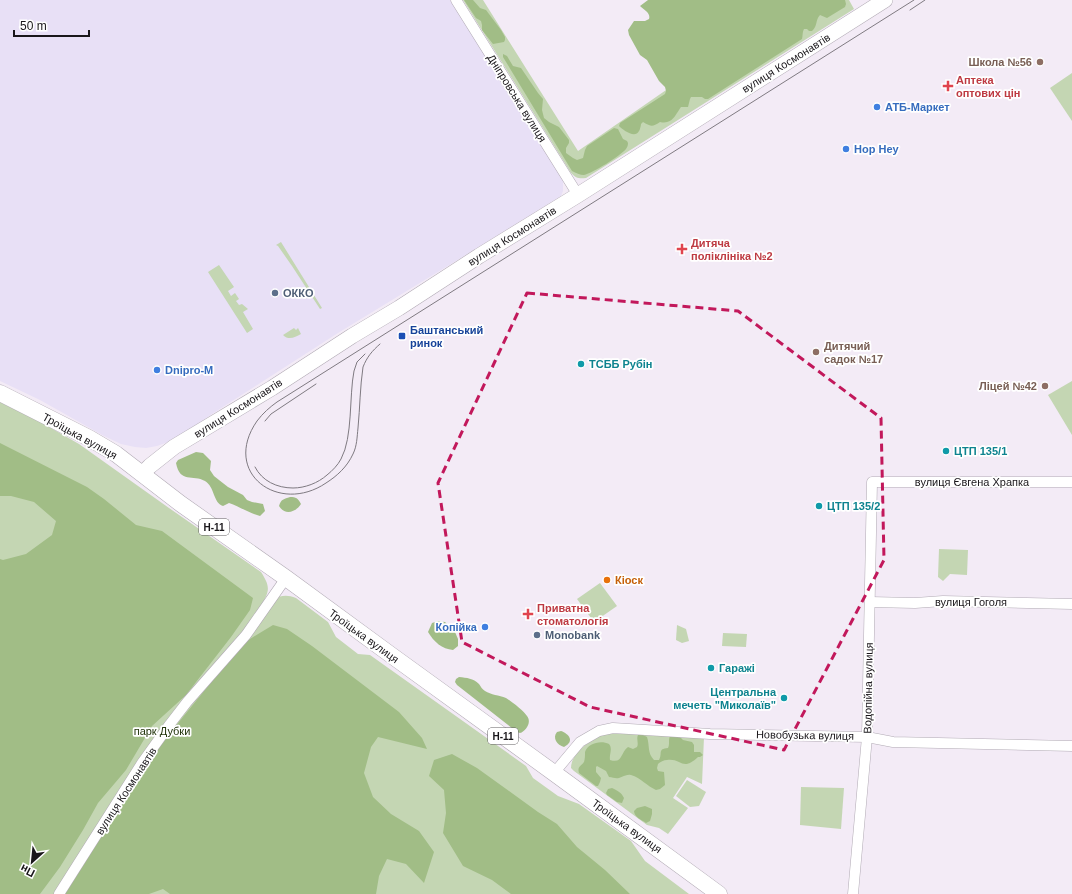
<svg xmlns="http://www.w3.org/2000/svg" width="1072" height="894" font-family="Arial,sans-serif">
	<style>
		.industrial { fill: #e8e0f6 }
		.green { fill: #c4d6b3 }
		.forest { fill: #a1bd86 }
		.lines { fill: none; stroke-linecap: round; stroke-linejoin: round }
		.minor-casing { stroke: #b1aab4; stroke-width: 11 }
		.secondary-casing { stroke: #b1aab4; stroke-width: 16 }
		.primary-casing { stroke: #b1aab4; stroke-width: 17 }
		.minor { stroke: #fff; stroke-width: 10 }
		.secondary { stroke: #fff; stroke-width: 15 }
		.primary { stroke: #fff; stroke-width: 16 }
		.tram { stroke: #7f7a81; stroke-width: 1 }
		.marked { fill: none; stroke: #c2185b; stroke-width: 3; stroke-dasharray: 8 5; stroke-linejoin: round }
		.education-dot { fill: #8d6e63; stroke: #fff; stroke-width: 1.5 }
		.health-dot { fill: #e0444e; stroke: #fff; stroke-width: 1.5 }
		.shop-dot { fill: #3f7fe0; stroke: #fff; stroke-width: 1.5 }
		.service-dot { fill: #5c6f8a; stroke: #fff; stroke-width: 1.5 }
		.transit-dot { fill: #1a4fb4; stroke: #fff; stroke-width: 1.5 }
		.culture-dot { fill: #0f9aa8; stroke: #fff; stroke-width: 1.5 }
		.food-dot { fill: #e8710a; stroke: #fff; stroke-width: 1.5 }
		.labels { text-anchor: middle; stroke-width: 3.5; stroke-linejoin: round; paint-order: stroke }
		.shield { fill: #fff; stroke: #5e5c5f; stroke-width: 1 }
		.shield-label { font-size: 10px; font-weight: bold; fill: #19161a }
		.education-label { font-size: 11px; font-weight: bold; fill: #785e54; stroke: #fff; text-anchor: end }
		.street-label { font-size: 11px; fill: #19161a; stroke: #fff }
		.health-label { font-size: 11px; font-weight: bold; fill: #be3a42; stroke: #fff; text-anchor: start }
		.shop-label { font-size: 11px; font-weight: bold; fill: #366cbe; stroke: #fff; text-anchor: start }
		.service-label { font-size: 11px; font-weight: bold; fill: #4e5e75; stroke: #fff; text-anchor: start }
		.transit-label { font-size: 11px; font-weight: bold; fill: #164399; stroke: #fff; text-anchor: start }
		.culture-label { font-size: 11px; font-weight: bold; fill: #0d838f; stroke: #fff; text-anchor: start }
		.food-label { font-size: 11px; font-weight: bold; fill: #c56008; stroke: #fff; text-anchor: start }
		.park-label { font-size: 11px; fill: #22340b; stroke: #fff }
	</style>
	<rect width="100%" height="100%" fill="#f3ebf6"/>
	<polygon class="industrial" points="0,0 450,0 563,178 563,191 561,196 464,256 338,333 212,414 174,440 157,446 146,448 135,447 121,444 104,436 40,400 0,381"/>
	<g class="green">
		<path d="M463 0H483L578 151 796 0H849L854 9 586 178C579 179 576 178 571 173Z"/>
		<polygon points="1072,73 1072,121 1050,88"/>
		<polygon points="281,242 322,308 320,309 292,266 278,246 276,245"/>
		<polygon points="219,265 234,287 228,291 231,296 235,293 239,299 236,301 239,305 242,304 248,309 243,312 253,329 247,333 208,272"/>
		<path d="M294 328 296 330 298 328 301 334C295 337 289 341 283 335Z"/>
		<polygon points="1072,381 1072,435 1048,395"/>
		<path d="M0 400 30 416 79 444 169 508 261 572C270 586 270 590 262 604 275 599 282 592 296 598L328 622 336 637 358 654 370 655 526 766 533 778 558 796 579 804 631 841 645 861 689 894H0Z"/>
		<polygon points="939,549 968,550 967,575 950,574 943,581 938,577"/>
		<polygon points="600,583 617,606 594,622 577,599"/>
		<polygon points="677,625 686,629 689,641 682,643 676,640"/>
		<polygon points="723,633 747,634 746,647 722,646"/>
		<path d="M608 733 704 737 702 784 687 777 673 798 688 808 668 834 659 828 647 825 574 771 571 768C571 752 594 737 608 733Z"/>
		<polygon points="687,780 706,792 699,806 690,807 676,796"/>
		<polygon points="801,787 844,788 841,829 800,825"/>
	</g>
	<g class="forest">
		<polygon points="464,0 473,0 480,8 486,10 501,30 505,37 505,40 504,42 493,44 482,30 482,25 481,21 476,18"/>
		<path d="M648 0H845L846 4 845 7 827 18 820 15C815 20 818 26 812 31H809L807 29H804C802 33 803 36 802 39L708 99H705L702 97H691L690 99 688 107C687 107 682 107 681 107 680 108 678 112 677 113 673 120 668 124 660 122 652 127 652 127 643 122L641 124C641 125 640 130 639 131 635 139 623 130 619 126L620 123 665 94 666 91 665 87 659 81 647 60 640 55 629 35 628 30 634 21H645L649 19C651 13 644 10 640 6Z"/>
		<path d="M503 54 507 56 513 66 521 68 538 93 543 99 542 110 544 118 549 122 559 127 569 140V143L566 148V153L573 158 577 160 583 158 585 150 587 146 614 128 618 129 623 139 627 141 628 143C628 146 627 147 626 149 620 156 593 173 584 175 580 175 576 173 572 171L503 57Z"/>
		<polygon points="0,443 87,487 104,499 136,525 162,531 253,598 250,610 231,637 186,695 152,726 126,770 98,803 83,830 60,867 40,894 0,894 0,559 3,560 26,554 52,535 56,521 34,502 11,496 0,496"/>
		<path d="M196 452 203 453 211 461 210 470 214 476 219 480 228 487 243 495 247 500 252 502 263 504 265 511 260 516C249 513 240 507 229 503L223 506C213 503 215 487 205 481 193 474 180 484 176 463L178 460Z"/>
		<path d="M290 497C296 497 298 498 301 504 296 512 285 516 279 506 281 499 284 499 290 497Z"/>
		<path d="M438 621 445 622 455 632 458 639V646L453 650C442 649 434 642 428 632L432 623Z"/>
		<polygon points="273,625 287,629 312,646 399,712 422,738 427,749 378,737 371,747 364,773 373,797 391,814 419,831 434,852 424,883 406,864 387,859 379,876 376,894 170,894 163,889 149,894 65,894 146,765 174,728 222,669 245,642"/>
		<path d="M459 677C467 678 473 678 479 684 481 687 482 689 485 691 491 695 499 695 506 698 511 701 524 711 527 716 532 722 526 731 520 733L517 732 457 685 455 682 456 679Z"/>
		<path d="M561 731C569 734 575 741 564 747 557 745 552 738 557 732Z"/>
		<path d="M641 734 647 737C650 746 647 753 654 760H659C663 753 657 749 668 748 670 744 668 740 670 736L680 737 683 740 692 742 694 745V752H700L703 755 700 757H698C682 772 682 758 667 760 664 760 660 762 658 764L657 768 658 771 664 772 665 785 660 789 656 790C647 786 641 778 631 775 626 774 623 777 619 778 615 779 613 777 609 777L606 771 597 766 596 767V772L601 778 600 782 598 786H596L579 773C577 767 581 766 584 762 585 759 585 755 585 752 588 743 601 740 609 744 613 749 609 754 610 760 623 764 620 753 628 747L633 749 637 747C639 743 636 739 638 735Z"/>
		<polygon points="452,754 477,768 538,812 557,824 577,847 605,870 630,894 511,894 492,880 463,866 443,833 446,813 444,790 429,776 434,760"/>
		<path d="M612 788C618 791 621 792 624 798L622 803 617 802 607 795 606 793 608 789Z"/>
		<path d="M645 806 652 809V814L650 821 646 823C642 820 634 817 634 811L637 808Z"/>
	</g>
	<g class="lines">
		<defs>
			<g id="minor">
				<polyline points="456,0 578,195"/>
				<polyline points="870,602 915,603 943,601 1072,604"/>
				<polyline points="554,773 580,742 599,731 613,728 710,734 867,737 893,742 1072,746"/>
				<polyline points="59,894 142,763 170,724 187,702 246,635 286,578"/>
				<polyline points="853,894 867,737 872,482 1072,482"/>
			</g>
			<polyline id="secondary" points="142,474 150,466 174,447 272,388 352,336 399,308 479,256 578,195 885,0"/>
			<polyline id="primary" points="0,393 89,438 116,454 181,504 286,578 391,655 554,773 719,894"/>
		</defs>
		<use href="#minor" class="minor-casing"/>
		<use href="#secondary" class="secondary-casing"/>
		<use href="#primary" class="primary-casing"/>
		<use href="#minor" class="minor"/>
		<use href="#secondary" class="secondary"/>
		<use href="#primary" class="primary"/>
		<g class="tram">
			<polyline points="910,10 925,0"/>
			<path d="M380 344C372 351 367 357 363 367 360 387 360 407 358 428 357 437 357 446 353 454 347 467 337 476 326 483 279 515 221 473 257 421 263 413 270 407 277 402L914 0"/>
			<polyline points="265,421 271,414 316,384"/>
			<path d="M255 467C262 481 277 488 293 488 305 488 318 483 327 475 332 471 338 465 341 459 353 437 349 396 354 371L357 362 365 354"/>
		</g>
	</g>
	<path class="marked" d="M527 293 738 311 881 418 884 560 784 750 590 707 462 642 438 483Z"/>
	<g class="education-dot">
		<circle cx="1040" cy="62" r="4"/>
		<circle cx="816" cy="352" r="4"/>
		<circle cx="1045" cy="386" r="4"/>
	</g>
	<g class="health-dot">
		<path d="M946 80h4v4h4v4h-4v4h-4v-4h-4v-4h4z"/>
		<path d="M680 243h4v4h4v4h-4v4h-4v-4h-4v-4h4z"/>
		<path d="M526 608h4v4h4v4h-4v4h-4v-4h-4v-4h4z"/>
	</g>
	<g class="shop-dot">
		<circle cx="877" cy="107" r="4"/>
		<circle cx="846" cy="149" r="4"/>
		<circle cx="157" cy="370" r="4"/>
		<circle cx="485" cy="627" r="4"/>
	</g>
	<g class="service-dot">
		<circle cx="275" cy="293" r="4"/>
		<circle cx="537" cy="635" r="4"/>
	</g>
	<rect class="transit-dot" x="398" y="332" width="8" height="8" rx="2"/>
	<g class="culture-dot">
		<circle cx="581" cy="364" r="4"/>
		<circle cx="946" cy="451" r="4"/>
		<circle cx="819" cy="506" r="4"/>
		<circle cx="711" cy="668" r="4"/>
		<circle cx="784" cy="698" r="4"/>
	</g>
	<circle class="food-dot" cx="607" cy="580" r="4"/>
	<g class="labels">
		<g class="shield">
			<rect x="199" y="519" width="30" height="16" rx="3"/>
			<rect x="488" y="728" width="30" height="16" rx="3"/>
		</g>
		<g class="shield-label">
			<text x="214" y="531">Н-11</text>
			<text x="503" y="740">Н-11</text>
		</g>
		<g class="education-label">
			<text x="1032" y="66">Школа №56</text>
			<text x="824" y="350" text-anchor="start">Дитячий<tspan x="824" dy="13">садок №17</tspan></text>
			<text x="1037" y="390">Ліцей №42</text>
		</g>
		<g class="street-label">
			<text transform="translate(786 63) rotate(-32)" y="4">вулиця Космонавтів</text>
			<text transform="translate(517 98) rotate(58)" y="4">Дніпровська вулиця</text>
			<text transform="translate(512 236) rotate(-32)" y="4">вулиця Космонавтів</text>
			<text transform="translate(238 408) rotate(-32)" y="4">вулиця Космонавтів</text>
			<text transform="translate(80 436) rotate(29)" y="4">Троїцька вулиця</text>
			<text x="972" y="486">вулиця Євгена Храпка</text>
			<text x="971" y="606">вулиця Гоголя</text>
			<text transform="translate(364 636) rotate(36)" y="4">Троїцька вулиця</text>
			<text transform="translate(868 688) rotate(-89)" y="4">Водопійна вулиця</text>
			<text transform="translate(805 735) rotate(1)" y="4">Новобузька вулиця</text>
			<text transform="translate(126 791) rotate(-57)" y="4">вулиця Космонавтів</text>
			<text transform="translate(627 826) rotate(36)" y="4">Троїцька вулиця</text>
		</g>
		<g class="health-label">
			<text x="956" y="84">Аптека<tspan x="956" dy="13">оптових цін</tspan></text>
			<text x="691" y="247">Дитяча<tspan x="691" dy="13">поліклініка №2</tspan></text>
			<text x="537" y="612">Приватна<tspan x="537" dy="13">стоматологія</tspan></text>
		</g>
		<g class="shop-label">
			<text x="885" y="111">АТБ-Маркет</text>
			<text x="854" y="153">Hop Hey</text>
			<text x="165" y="374">Dnipro-M</text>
			<text x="477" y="631" text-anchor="end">Копійка</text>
		</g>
		<g class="service-label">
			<text x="283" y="297">ОККО</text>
			<text x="545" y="639">Monobank</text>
		</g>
		<g class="transit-label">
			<text x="410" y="334">Баштанський<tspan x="410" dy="13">ринок</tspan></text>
		</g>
		<g class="culture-label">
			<text x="589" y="368">ТСББ Рубін</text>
			<text x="954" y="455">ЦТП 135/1</text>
			<text x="827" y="510">ЦТП 135/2</text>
			<text x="719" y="672">Гаражі</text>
			<text x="776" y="696" text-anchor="end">Центральна<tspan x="776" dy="13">мечеть "Миколаїв"</tspan></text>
		</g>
		<g class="food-label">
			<text x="615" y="584">Кіоск</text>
		</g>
		<g class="park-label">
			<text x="162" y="735">парк Дубки</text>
		</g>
	</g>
	<g transform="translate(32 862) rotate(207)" stroke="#ffffff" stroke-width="3" paint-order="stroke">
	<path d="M0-3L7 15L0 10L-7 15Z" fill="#19161a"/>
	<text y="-6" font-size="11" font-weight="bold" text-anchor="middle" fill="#19161a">Пн</text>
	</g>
	<path d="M14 30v6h75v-6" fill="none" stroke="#19161a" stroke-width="2"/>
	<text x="20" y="30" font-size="12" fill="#19161a" stroke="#ffffff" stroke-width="3" paint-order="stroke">50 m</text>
</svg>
